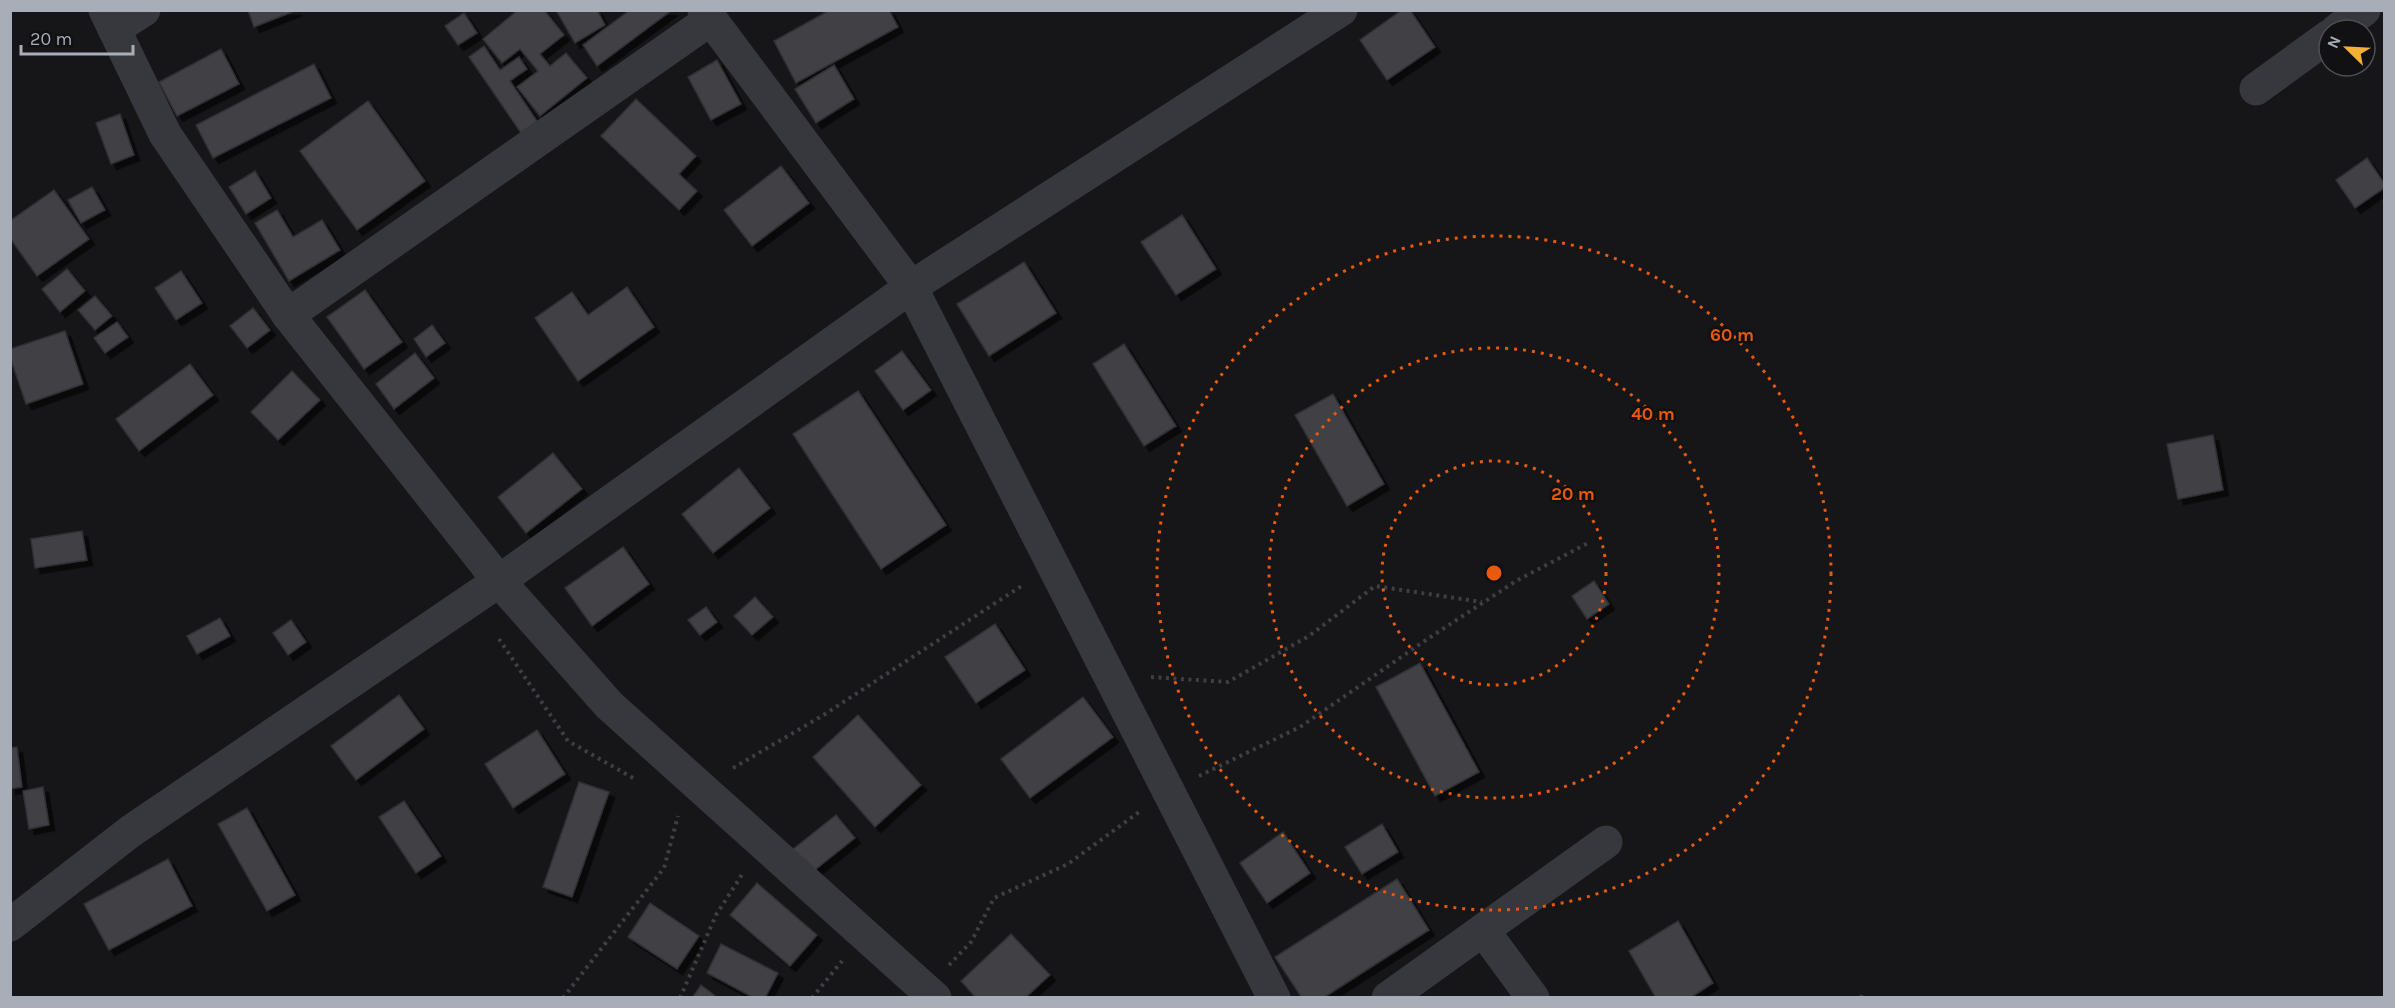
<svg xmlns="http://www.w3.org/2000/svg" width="2395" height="1008" font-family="Karla,sans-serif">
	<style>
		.building { fill: #404145; stroke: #303034; stroke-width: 1.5; filter: url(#shadow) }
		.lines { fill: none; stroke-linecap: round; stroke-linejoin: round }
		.path { stroke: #3d3f44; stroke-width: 4; stroke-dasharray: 3 4.5; stroke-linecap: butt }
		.street { stroke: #37383d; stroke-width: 33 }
		.ring { fill: none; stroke: #e8590c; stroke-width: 3; stroke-dasharray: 3 6 }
		.centre { fill: #e8590c; stroke: #111113; stroke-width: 3 }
		.ring-label { font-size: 18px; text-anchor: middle; font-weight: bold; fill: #e8590c; stroke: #111113; stroke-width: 5; stroke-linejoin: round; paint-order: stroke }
	</style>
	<defs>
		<filter id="shadow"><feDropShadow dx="5.5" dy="5.5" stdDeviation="0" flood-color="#0009"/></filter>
	</defs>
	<rect width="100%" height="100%" fill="#161618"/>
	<g class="building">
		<polygon points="248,10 297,10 254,27"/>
		<polygon points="518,10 544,10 564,35 540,54 550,66 566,53 587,78 540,116 517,87 538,71 520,49 502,63 483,39"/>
		<polygon points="556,10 597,10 605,25 575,43"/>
		<polygon points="630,10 672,10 597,66 583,45"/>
		<polygon points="830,10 889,10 898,27 796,83 774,41"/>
		<polygon points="1402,10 1410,10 1435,47 1387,80 1360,40"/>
		<polygon points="464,13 477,33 458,45 445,26"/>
		<polygon points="484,46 500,70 519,57 527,69 510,81 537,121 521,133 469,57"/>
		<polygon points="221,49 239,84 177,116 159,82"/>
		<polygon points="717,60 741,104 711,120 688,77"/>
		<polygon points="314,64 331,98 213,158 196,125"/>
		<polygon points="834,65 854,99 816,123 795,89"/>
		<polygon points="636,99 696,156 679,174 697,191 679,210 601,136"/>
		<polygon points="368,101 425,181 357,230 300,151"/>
		<polygon points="120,114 134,155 111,164 96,123"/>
		<polygon points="2367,158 2384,183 2384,188 2355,208 2336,180"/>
		<polygon points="781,166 809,203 752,246 724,210"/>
		<polygon points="255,171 271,198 246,214 229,187"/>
		<polygon points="92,187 105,210 81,223 68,200"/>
		<polygon points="54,190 89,239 37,276 10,238 10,221"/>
		<polygon points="277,210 293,237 322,220 340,250 289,281 255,223"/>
		<polygon points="1182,215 1216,269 1176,295 1141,242"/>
		<polygon points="1024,262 1056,313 989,356 957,304"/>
		<polygon points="67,269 85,291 60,312 42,289"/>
		<polygon points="181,271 202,303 176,320 155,288"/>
		<polygon points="627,287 654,327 578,381 535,318 572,292 588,315"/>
		<polygon points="365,290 402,342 364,369 327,317"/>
		<polygon points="95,296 112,316 95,330 78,310"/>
		<polygon points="253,308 270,330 247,348 230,326"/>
		<polygon points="117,322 128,337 105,353 94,338"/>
		<polygon points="432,325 445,343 426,357 414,339"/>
		<polygon points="65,331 83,384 26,404 10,357 10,349"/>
		<polygon points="1124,344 1176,426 1144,446 1093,364"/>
		<polygon points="902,351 931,390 903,410 875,371"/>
		<polygon points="415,353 434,378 394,409 376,384"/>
		<polygon points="190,364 213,395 139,451 116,419"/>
		<polygon points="292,371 320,400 278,440 251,412"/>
		<polygon points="858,391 946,525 881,569 793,434"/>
		<polygon points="1333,394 1384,484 1347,506 1295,415"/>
		<polygon points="2213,435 2223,490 2178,499 2167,444"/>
		<polygon points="553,453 582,489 526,533 498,497"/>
		<polygon points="739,468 770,508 713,553 682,514"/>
		<polygon points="82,531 87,560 35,568 31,539"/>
		<polygon points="623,547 649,584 592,626 565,588"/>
		<polygon points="1594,581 1609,604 1587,619 1572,596"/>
		<polygon points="755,597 773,617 752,635 734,616"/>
		<polygon points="706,607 717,622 700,635 688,620"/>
		<polygon points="220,618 230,636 197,654 187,636"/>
		<polygon points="291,620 306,642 288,655 273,633"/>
		<polygon points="995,624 1025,670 976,703 945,657"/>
		<polygon points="1420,663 1479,772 1435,796 1376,687"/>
		<polygon points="399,695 424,729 356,780 331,746"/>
		<polygon points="1083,697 1113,737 1030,798 1001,759"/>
		<polygon points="858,715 921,785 875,827 813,757"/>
		<polygon points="537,730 565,774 513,808 485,764"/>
		<polygon points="17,747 22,787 10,789 10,748"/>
		<polygon points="579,782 609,792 572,897 543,887"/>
		<polygon points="43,787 49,825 29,829 23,791"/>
		<polygon points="404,801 441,856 416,873 379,817"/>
		<polygon points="247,808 295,895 267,911 218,824"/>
		<polygon points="836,815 855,838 811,873 792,850"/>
		<polygon points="1382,824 1398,852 1362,874 1345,847"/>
		<polygon points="1283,832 1310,873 1267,903 1240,863"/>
		<polygon points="168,859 192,906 109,950 84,904"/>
		<polygon points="1397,879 1429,930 1323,998 1302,998 1275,957"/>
		<polygon points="757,883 817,935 790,966 730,915"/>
		<polygon points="650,903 699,936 677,969 628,937"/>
		<polygon points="1678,921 1713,983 1690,998 1656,998 1629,951"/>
		<polygon points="1011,934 1050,975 1025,998 976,998 961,981"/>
		<polygon points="721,944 778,973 765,998 754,998 707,973"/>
		<polygon points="701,985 718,998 692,998"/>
	</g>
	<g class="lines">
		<g class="path">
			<polyline points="499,639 568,741 635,779"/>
			<polyline points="1151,677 1228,682 1309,636 1375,586 1482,602"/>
			<polyline points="733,768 822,716 1023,585"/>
			<polyline points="1199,776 1300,727 1426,640 1516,581 1588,543"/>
			<polyline points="949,965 971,942 994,898 1068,864 1139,812"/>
			<polyline points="563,998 664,868 678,816"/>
			<polyline points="680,998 716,915 743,873"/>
			<polyline points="812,998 842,961"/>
			<polyline points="1861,998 1862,995"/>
		</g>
		<g class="street">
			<polyline points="105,10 165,134 288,315 499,581 609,705 935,998"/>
			<polyline points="704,10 911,287 1274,998"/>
			<polyline points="114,29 144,10"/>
			<polyline points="2337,30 2364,10"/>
			<polyline points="2256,89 2329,36"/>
			<polyline points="288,315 711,19"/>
			<polyline points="10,925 131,831 499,581 911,287 1341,10"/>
			<polyline points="1483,930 1533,998"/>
			<polyline points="1388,998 1606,842"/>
		</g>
	</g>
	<g class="ring">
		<circle cx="1494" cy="573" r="112"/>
		<circle cx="1494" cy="573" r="225"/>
		<circle cx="1494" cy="573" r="337"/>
	</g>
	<circle cx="1494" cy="573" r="9" class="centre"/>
	<g class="ring-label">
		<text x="1732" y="341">60 m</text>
		<text x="1653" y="420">40 m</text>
		<text x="1573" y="500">20 m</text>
	</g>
	<rect width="2395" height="1008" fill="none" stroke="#a8adb8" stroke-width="24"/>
	<g transform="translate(2347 48) rotate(294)"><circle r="28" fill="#111113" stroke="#4d4f55" stroke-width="1.5"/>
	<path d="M0-4.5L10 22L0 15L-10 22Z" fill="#f2b134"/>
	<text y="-9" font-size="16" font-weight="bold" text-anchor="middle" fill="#a8adb8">N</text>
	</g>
	<path d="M21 45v9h112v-9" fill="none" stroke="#a8adb8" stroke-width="3"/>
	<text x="30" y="45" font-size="18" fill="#a8adb8" stroke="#111113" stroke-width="4.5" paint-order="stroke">20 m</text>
</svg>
